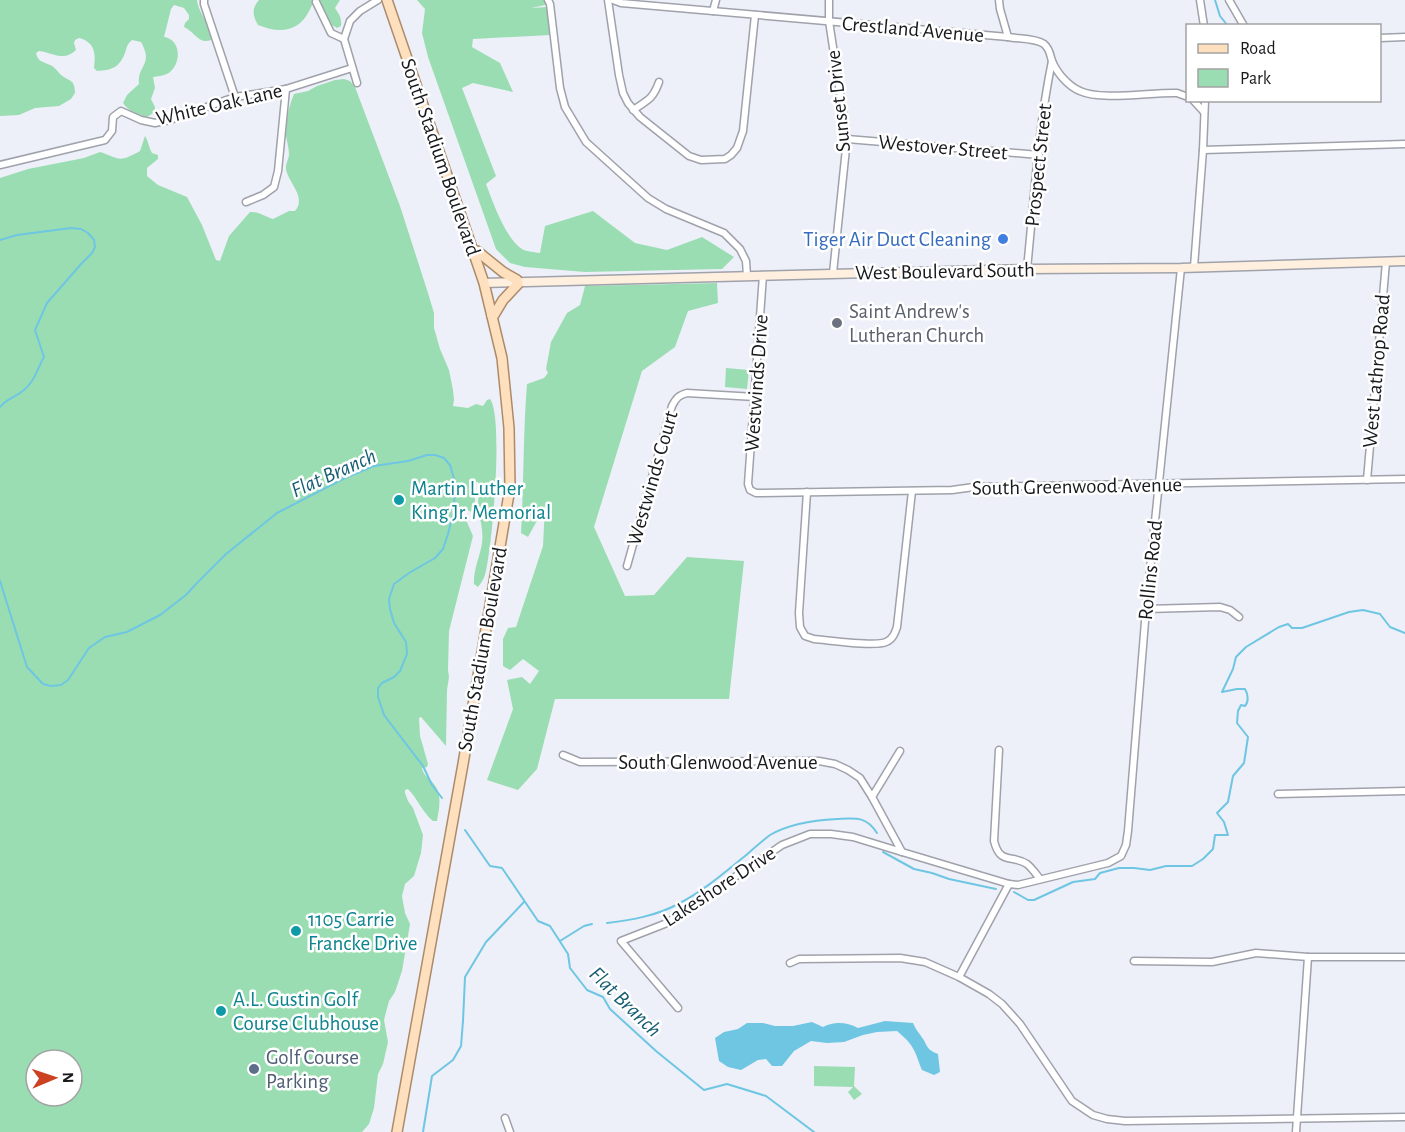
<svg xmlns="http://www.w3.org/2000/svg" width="1405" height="1132" font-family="'Alegreya Sans',sans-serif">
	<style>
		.green { fill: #9bddb2; fill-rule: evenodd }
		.water { fill: #6ec6e3 }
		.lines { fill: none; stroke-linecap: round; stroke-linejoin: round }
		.stream { stroke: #6ec6e3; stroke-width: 2 }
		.street-casing { stroke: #a0a2ab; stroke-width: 9 }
		.secondary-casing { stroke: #a0a2ab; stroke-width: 11 }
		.primary-casing { stroke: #ad8b69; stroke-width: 12 }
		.street { stroke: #fff; stroke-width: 6 }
		.secondary { stroke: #feefde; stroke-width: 8 }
		.primary { stroke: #fedfbe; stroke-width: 9 }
		.shop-dot { fill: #3f7fe0; stroke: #fff; stroke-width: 2 }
		.worship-dot { fill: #6b7280; stroke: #fff; stroke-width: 2 }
		.culture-dot { fill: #0f9aa8; stroke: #fff; stroke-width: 2 }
		.service-dot { fill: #5c6f8a; stroke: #fff; stroke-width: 2 }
		.labels { text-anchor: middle; stroke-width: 5; stroke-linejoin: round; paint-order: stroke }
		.street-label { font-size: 21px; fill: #18191c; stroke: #fff }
		.shop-label { font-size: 21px; fill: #366cbe; stroke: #fff; text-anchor: end }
		.worship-label { font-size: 21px; fill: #5b616d; stroke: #fff; text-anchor: start }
		.culture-label { font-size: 21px; fill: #0d838f; stroke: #fff; text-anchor: start }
		.service-label { font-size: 21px; fill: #4e5e75; stroke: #fff; text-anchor: start }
		.water-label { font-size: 22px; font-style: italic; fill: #165d72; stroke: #fff }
	</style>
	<rect width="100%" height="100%" fill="#edf0f9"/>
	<g class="green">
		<path d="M0 0H197C199 16 212 23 211 40 199 45 195 32 184 27L185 23 189 19V15L184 8 174 5 171 9 164 37C180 39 182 61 171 71 166 76 159 76 153 77L155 88 151 99 155 107V112L147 117C137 114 129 112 123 103L127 95 139 84C137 65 154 65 141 42L132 40C127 44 127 47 125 53 119 68 112 70 97 71L94 68C96 54 95 42 79 38L75 40 74 43 76 50C63 62 54 53 39 51L36 53C38 62 42 61 50 65 55 67 57 71 61 75 71 82 75 80 75 93L71 99 59 106 35 108 19 115 0 116Z"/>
		<path d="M259 0H315C312 4 311 8 308 13 297 33 278 33 258 25 253 16 251 9 259 0Z"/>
		<path d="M319 0H340L335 8C339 14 342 18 341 26L337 28 332 25Z"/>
		<path d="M417 0H548L550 4 531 8 547 7 550 35 473 39 472 47 500 63 513 92 473 83 462 88 496 176 486 184C493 202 505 238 522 249 527 252 535 252 540 253L545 226 593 211 635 243 667 250 702 237 734 257 722 269 585 272 525 267 510 263 496 249 428 57 422 33 425 9Z"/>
		<path d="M344 79 350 81 355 87 400 206 428 293 434 313V328L440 349 449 370 453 390 454 400 453 406 468 408 476 404 483 406 487 400 490 399C504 417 492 550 485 575 483 580 481 583 478 587L474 584C473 571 480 556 482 543 484 530 479 518 478 505 478 497 480 490 478 482H476L475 486V509L472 512 462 508 463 513V519L467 522 473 536 449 631 448 670 449 677 447 690 446 746 421 717 419 718 420 736 428 764 427 767 422 768C424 776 428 777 433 783 443 794 439 808 437 821H433C422 812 418 799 408 789L405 790V793L408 801 413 808 423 835 421 853 414 876 405 884 402 896 405 913 410 924 402 971 395 992 389 1001 384 1020 388 1042 383 1064 378 1074 374 1108 369 1124 362 1132H0V178L28 169 84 158 100 152C121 159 118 163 140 151L145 136C148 140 149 148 152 153L158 155V159L147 168V176L158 185 187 197 202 225 216 260 220 261 229 236 250 212C258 211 266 217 273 219L289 211H295C306 198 291 185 287 173 284 165 288 162 289 155 289 148 287 142 286 136 285 122 289 106 294 94L308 91 317 86 335 80ZM36 1060H72V1096H36Z"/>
		<path d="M717 283 718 303 688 311 675 347 642 371 594 527 625 596 654 595 687 557 744 561 729 699H555L537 769 518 790 487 780 513 709 507 680 522 677 530 684 539 671 523 659 510 670 503 666V639L508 628 516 627 543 546 545 506 528 537 521 533C524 483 523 434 527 384L544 378 548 373 546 369 551 342 567 313 580 305 585 286Z"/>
		<polygon points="726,368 749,370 747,389 725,387"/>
		<polygon points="814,1066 855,1067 854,1086 862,1094 854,1100 848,1092 853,1087 814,1086"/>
	</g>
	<path class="water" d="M885 1021 913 1023C915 1028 918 1032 921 1036 928 1045 925 1049 938 1054L940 1072 934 1075 922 1070C914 1050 915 1046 897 1031L877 1032 863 1035 844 1042 827 1043 811 1041 794 1051 782 1066H772L766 1059 758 1060 741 1070 728 1067 719 1061 715 1038 724 1032 738 1029 747 1023H763L775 1026H793L812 1022 823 1027C834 1021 847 1022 858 1028Z"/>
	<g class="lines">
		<g class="stream">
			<polyline points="1215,0 1220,16 1228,26"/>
			<path d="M0 240 17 235 71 228 81 229 88 233 94 240 95 247 92 253 82 263 47 303 35 330 44 357C37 369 35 381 24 390 16 397 6 399 0 407"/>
			<polyline points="0,581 27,667 43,684 51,686 61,685 68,680 89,648 105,637 127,632 160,615 186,595 196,584 226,554 277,513 345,478 374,466 408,461 427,455 435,455 444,458 450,465 455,482 454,510 448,534 443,549 435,558 409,573 394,584 389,599 390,609 394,623 406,642 407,654 400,671 394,677 382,683 378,688 378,697 384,715 423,766 432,785 442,798"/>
			<polyline points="465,830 490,866 502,868 538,921 550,926 568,954 570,968 587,990 603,997 610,1009 656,1051 704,1090 727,1084 766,1096 814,1132"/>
			<polyline points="883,852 914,869 932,873 949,879 996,889"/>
			<path d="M1014 892 1028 900H1034L1073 882 1095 879 1100 873 1119 868H1134L1150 870 1166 866H1192L1203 859 1213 849 1215 835H1228L1224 822 1217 813 1228 802 1233 776 1244 763 1248 737 1237 723 1238 711 1241 705 1245 706C1249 702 1248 694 1245 689H1237L1222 692 1233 669 1236 657 1246 647 1279 627 1288 624 1292 628H1302L1349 612 1363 610 1380 614 1390 627 1405 633"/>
			<path d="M607 923C631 920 656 916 678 904 702 892 724 873 745 856 753 849 762 841 770 835 789 824 816 820 837 819 856 818 866 816 877 833"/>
			<polyline points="560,941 584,926 592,924"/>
			<polyline points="423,1132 432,1076 453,1060 461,1046 463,1021 465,977 486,942 524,902"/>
		</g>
		<defs>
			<g id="street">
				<polyline points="204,0 204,4 235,97"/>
				<polyline points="548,0 550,4 560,88 565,107 586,142 648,198 666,209 724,233 740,249 746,261 747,276"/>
				<polyline points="608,0 619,75 623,93 628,103 640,117 689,156 701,160 725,159 731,155 737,148 743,131 755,15"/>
				<path d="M613 0 621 3 1008 37C1018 39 1035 38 1044 44 1050 49 1050 55 1052 61 1057 73 1068 86 1080 91 1101 101 1152 92 1177 93L1188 97"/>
				<polyline points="829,0 829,21 847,139 833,273"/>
				<polyline points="999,0 1000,9 1008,37"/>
				<polyline points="1200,0 1204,26"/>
				<polyline points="1229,0 1244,26"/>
				<polyline points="316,2 331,33 344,39 357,83"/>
				<polyline points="713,11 716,0"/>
				<polyline points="1380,38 1405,37"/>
				<polyline points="344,39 350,21 360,11 378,0"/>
				<polyline points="1193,100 1204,112"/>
				<path d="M633 110C648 100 653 99 659 82"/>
				<polyline points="847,139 1039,155"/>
				<polyline points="1203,150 1405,144"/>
				<polyline points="0,165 105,140 112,131 113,117 121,111 141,120 155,123 170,120 235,97 286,89 352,68"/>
				<polyline points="246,202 263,195 274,187 278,171 286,89"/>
				<polyline points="1194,267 1203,150 1205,100"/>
				<path d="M1027 269C1034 200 1038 129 1052 61"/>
				<polyline points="763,275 748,484 750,490 756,493 952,490 974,487 1405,479"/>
				<polyline points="1367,480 1386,262"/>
				<path d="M807 492 799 613 800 627 805 636 814 639C828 640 875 647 886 642 893 639 895 633 897 627L912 491"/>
				<path d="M627 566 672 406C676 398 679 395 687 393L755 397"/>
				<polyline points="1146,609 1220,607 1230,610 1239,617"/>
				<path d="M999 750 994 841C1000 865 1011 854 1027 864 1032 868 1036 874 1040 879"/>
				<polyline points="563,755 580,762 819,761 835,764 848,770 860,778 872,797 902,852 1009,884 1018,885 1108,863 1121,856 1126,845 1128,831 1146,609 1181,268"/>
				<polyline points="1278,794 1405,791"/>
				<polyline points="872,797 900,751"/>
				<polyline points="1134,961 1212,962 1256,953 1308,957 1405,957"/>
				<polyline points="790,963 799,959 900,958 925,962 959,977 989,994 1002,1004 1020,1024 1072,1101 1093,1115 1107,1119 1125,1121 1405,1117"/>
				<polyline points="959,977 1009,884"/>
				<polyline points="678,1008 621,941 667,923 782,845 810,834 831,834 853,837 902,852"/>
				<polyline points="505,1118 510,1132"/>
				<polyline points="1296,1132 1308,957"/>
			</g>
			<polyline id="secondary" points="484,283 1027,269 1181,268 1405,261"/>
			<g id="primary">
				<polyline points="387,0 484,283 502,358 509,428 510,488 463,764 397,1132"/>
				<polyline points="473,251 477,251 503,272 517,280 518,284 503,300 494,315 492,316"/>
			</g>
		</defs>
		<use href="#street" class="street-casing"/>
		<use href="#secondary" class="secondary-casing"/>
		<use href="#primary" class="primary-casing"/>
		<use href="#street" class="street"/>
		<use href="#secondary" class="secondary"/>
		<use href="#primary" class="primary"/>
	</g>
	<circle class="shop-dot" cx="1003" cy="239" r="6"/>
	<circle class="worship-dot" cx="837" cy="323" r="6"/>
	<g class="culture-dot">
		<circle cx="399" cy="500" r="6"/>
		<circle cx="296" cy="931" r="6"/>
		<circle cx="221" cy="1011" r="6"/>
	</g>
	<circle class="service-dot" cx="254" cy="1069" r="6"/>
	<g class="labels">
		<g class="street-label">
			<text transform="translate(913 29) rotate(5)" y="7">Crestland Avenue</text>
			<text transform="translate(838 101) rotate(-96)" y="7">Sunset Drive</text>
			<text transform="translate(219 104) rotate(-13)" y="7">White Oak Lane</text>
			<text transform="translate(943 147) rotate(5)" y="7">Westover Street</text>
			<text transform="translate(441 157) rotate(71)" y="7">South Stadium Boulevard</text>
			<text transform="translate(1038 165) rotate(-84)" y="7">Prospect Street</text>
			<text transform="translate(945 271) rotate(-1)" y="7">West Boulevard South</text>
			<text transform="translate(1376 371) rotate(-85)" y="7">West Lathrop Road</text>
			<text transform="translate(756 383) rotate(-86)" y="7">Westwinds Drive</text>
			<text transform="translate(652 478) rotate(-74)" y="7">Westwinds Court</text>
			<text transform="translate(1077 486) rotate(-1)" y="7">South Greenwood Avenue</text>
			<text transform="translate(1150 570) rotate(-84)" y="7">Rollins Road</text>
			<text transform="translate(482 649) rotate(-80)" y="7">South Stadium Boulevard</text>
			<text x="718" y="769">South Glenwood Avenue</text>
			<text transform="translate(719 886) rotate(-33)" y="7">Lakeshore Drive</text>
		</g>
		<g class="shop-label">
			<text x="991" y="246">Tiger Air Duct Cleaning</text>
		</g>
		<g class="worship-label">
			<text x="849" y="318">Saint Andrew's<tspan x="849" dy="24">Lutheran Church</tspan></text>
		</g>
		<g class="culture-label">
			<text x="411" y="495">Martin Luther<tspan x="411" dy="24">King Jr. Memorial</tspan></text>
			<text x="308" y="926">1105 Carrie<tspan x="308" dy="24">Francke Drive</tspan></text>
			<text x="233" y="1006">A.L. Gustin Golf<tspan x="233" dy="24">Course Clubhouse</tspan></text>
		</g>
		<g class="service-label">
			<text x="266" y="1064">Golf Course<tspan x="266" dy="24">Parking</tspan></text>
		</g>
		<g class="water-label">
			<text transform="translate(333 472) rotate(-24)" y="8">Flat Branch</text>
			<text transform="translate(626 1001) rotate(44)" y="8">Flat Branch</text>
		</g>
	</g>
	<rect x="1186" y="24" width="195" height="78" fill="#ffffff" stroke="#a3a3a4" stroke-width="1.5"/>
	<rect x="1198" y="44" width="30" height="9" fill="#fedfbe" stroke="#a3a3a4" stroke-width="1.5"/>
	<text x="1240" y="54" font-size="18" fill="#18191c">Road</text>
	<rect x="1198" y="69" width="30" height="18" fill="#9bddb2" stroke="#a3a3a4" stroke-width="1.5"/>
	<text x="1240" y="84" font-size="18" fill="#18191c">Park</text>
	<g transform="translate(54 1078) rotate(88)"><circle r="28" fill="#ffffff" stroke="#a3a3a4" stroke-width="1.5"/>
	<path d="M0-4.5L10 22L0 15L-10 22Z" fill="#cb4121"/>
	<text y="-9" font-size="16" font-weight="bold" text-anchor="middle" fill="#18191c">N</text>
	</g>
</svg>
